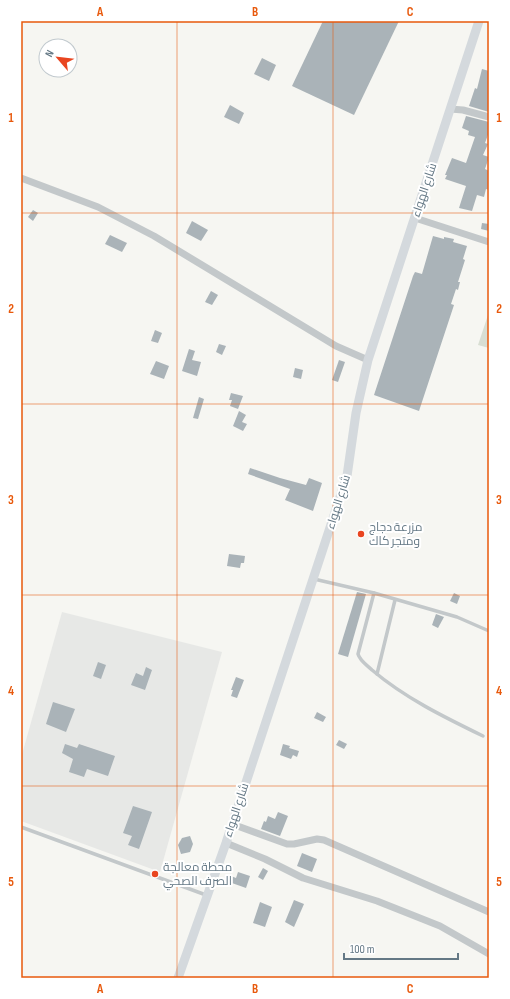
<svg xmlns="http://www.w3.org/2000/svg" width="510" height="999" font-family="'Sofia Sans Condensed',Cairo,sans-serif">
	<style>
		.built { fill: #e7e8e6 }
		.green { fill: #d8ded3 }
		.building { fill: #aab3b8 }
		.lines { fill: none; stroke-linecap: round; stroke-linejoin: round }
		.lane { stroke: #c3c8ca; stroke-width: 3.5 }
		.street { stroke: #c3c8ca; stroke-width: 7 }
		.secondary { stroke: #d4d9dd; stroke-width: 9 }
		.grid { fill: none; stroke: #e8590c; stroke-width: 1; stroke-opacity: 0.55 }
		.poi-dot { fill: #e94520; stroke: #fff; stroke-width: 1.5 }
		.labels { text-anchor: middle; stroke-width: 4; stroke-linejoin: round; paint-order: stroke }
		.street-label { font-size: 12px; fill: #647885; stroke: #fff }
		.poi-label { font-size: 12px; fill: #647885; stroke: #fff; text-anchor: start }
		.neatline { fill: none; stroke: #e8590c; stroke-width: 1.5 }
		.grid-label { font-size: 13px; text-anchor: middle; font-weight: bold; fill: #e8590c }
	</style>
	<rect width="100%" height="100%" fill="#f6f6f2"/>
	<polygon class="built" points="62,612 222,652 160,872 21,821 21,758"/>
	<polygon class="green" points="489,312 489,348 478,345"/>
	<g class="building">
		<polygon points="323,21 399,21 354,115 292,86"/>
		<polygon points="262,58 276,65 269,81 254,74"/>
		<polygon points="482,69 489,71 489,112 469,106 475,88 477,89"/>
		<polygon points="230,105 244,113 239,124 224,117"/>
		<polygon points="466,116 489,122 489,132 485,143 488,144 483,155 489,157 485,169 489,171 489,190 486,189 484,197 477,195 472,211 459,208 466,186 445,179 447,175 445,175 452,158 466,163 475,137 468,135 469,131 462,128"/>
		<polygon points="33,210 38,213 33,221 28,217"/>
		<polygon points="192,221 208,230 201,241 186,233"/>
		<polygon points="482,223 489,224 489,231 481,229"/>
		<polygon points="110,235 127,243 122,252 105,244"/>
		<polygon points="433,236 444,239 444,237 454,239 453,242 467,246 463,259 465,260 458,282 460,282 458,290 456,289 451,304 454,305 419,411 374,395 413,276 415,272 422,274"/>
		<polygon points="211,291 218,295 212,305 205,302"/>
		<polygon points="155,330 162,333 158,343 151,341"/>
		<polygon points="219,344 226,346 222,355 216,352"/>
		<polygon points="189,349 195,351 192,360 201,362 197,376 182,371"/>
		<polygon points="339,360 345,362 338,382 332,380"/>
		<polygon points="156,361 169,366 164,379 150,374"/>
		<polygon points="295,368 303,370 301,379 293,377"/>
		<polygon points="231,393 243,396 238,409 230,406 232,400 229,400"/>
		<polygon points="199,397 204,399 198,419 193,418"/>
		<polygon points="239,411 246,415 242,422 247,424 243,431 233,426"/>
		<polygon points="250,468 280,478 306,485 309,478 322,483 313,511 285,500 290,489 248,474"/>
		<polygon points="229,554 245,556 244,563 241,563 240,568 227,566"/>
		<polygon points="357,592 366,594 348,657 338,654"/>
		<polygon points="454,593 460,596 457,604 450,601"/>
		<polygon points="436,614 444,617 438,628 432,625"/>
		<polygon points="98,662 106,665 101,679 93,676"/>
		<polygon points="146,667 152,670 145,690 131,685 136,673 143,676"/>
		<polygon points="236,677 244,680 237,698 231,696 233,690 231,690"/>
		<polygon points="53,702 75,709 66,732 46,724"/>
		<polygon points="317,712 326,717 323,722 314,718"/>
		<polygon points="339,740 347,744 344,749 336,745"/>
		<polygon points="65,744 77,748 79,744 115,756 108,776 87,769 84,777 69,772 73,759 62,753"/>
		<polygon points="283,744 290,746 289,748 299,751 297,757 293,755 291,759 280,755"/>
		<polygon points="133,806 152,812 139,849 128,845 132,836 123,833"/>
		<polygon points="278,812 288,816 280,836 261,829 264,821 266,822 268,816 275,819"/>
		<polygon points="190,836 193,844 190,852 181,854 178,845 182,838"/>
		<polygon points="302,853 317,859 312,872 297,866"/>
		<polygon points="263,868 268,871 263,880 258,877"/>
		<polygon points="238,872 250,876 246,888 229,882 231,876 236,878"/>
		<polygon points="294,900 304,904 294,927 285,922"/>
		<polygon points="260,902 272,907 265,927 253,923"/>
	</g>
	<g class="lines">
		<g class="lane">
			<polyline points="314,579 374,593 457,617 489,631"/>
			<path d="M374 593 358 654C360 661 367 665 372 670 405 698 444 717 483 736"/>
			<polyline points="377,674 395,600"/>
			<polyline points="21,827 206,895"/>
		</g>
		<g class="street">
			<polyline points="450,109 463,110 489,117"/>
			<polyline points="21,178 98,207 154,236 336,346 368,360"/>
			<polyline points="415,218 489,242"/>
			<polyline points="232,824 287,844 294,844 317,839 324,840 489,912"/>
			<polyline points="226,843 265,859 303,878 377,901 440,926 489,954"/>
		</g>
		<polyline class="secondary" points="178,978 226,843 347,476 356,413 368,360 479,21"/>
	</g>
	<path class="grid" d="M177 21V978M333 21V978M21 213H489M21 404H489M21 595H489M21 786H489"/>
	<g class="poi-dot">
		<circle cx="361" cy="534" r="4"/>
		<circle cx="155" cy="874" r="4"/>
	</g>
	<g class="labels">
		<g class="street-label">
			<text transform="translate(424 190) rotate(-72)" y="4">شارع الهواء</text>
			<text transform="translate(338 502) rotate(-73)" y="4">شارع الهواء</text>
			<text transform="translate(236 810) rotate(-72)" y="4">شارع الهواء</text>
		</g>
		<g class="poi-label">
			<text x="369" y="531">مزرعة دجاج<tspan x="369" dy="14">ومتجر كاك</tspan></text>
			<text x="163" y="871">محطة معالجة<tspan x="163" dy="14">الصرف الصحي</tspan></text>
		</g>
	</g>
	<rect width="510" height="999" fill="none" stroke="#ffffff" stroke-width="44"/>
	<g transform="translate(58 58) rotate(298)"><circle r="19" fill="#ffffff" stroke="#c1c9ce"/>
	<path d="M0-3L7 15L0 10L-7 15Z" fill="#e94520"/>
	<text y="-6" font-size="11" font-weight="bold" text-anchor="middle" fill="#647885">N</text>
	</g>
	<path d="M344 953v6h114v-6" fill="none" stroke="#647885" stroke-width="2"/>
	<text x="350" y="953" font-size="12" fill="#647885" stroke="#ffffff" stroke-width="3" paint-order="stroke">100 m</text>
	<rect x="22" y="22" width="466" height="955" class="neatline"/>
	<g class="grid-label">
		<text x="100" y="16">A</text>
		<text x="255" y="16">B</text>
		<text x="410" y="16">C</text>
		<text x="11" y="122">1</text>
		<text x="499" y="122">1</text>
		<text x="11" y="313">2</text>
		<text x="499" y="313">2</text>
		<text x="11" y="504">3</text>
		<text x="499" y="504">3</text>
		<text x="11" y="695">4</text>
		<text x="499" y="695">4</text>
		<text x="11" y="886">5</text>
		<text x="499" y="886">5</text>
		<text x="100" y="993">A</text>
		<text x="255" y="993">B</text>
		<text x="410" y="993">C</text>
	</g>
</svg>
